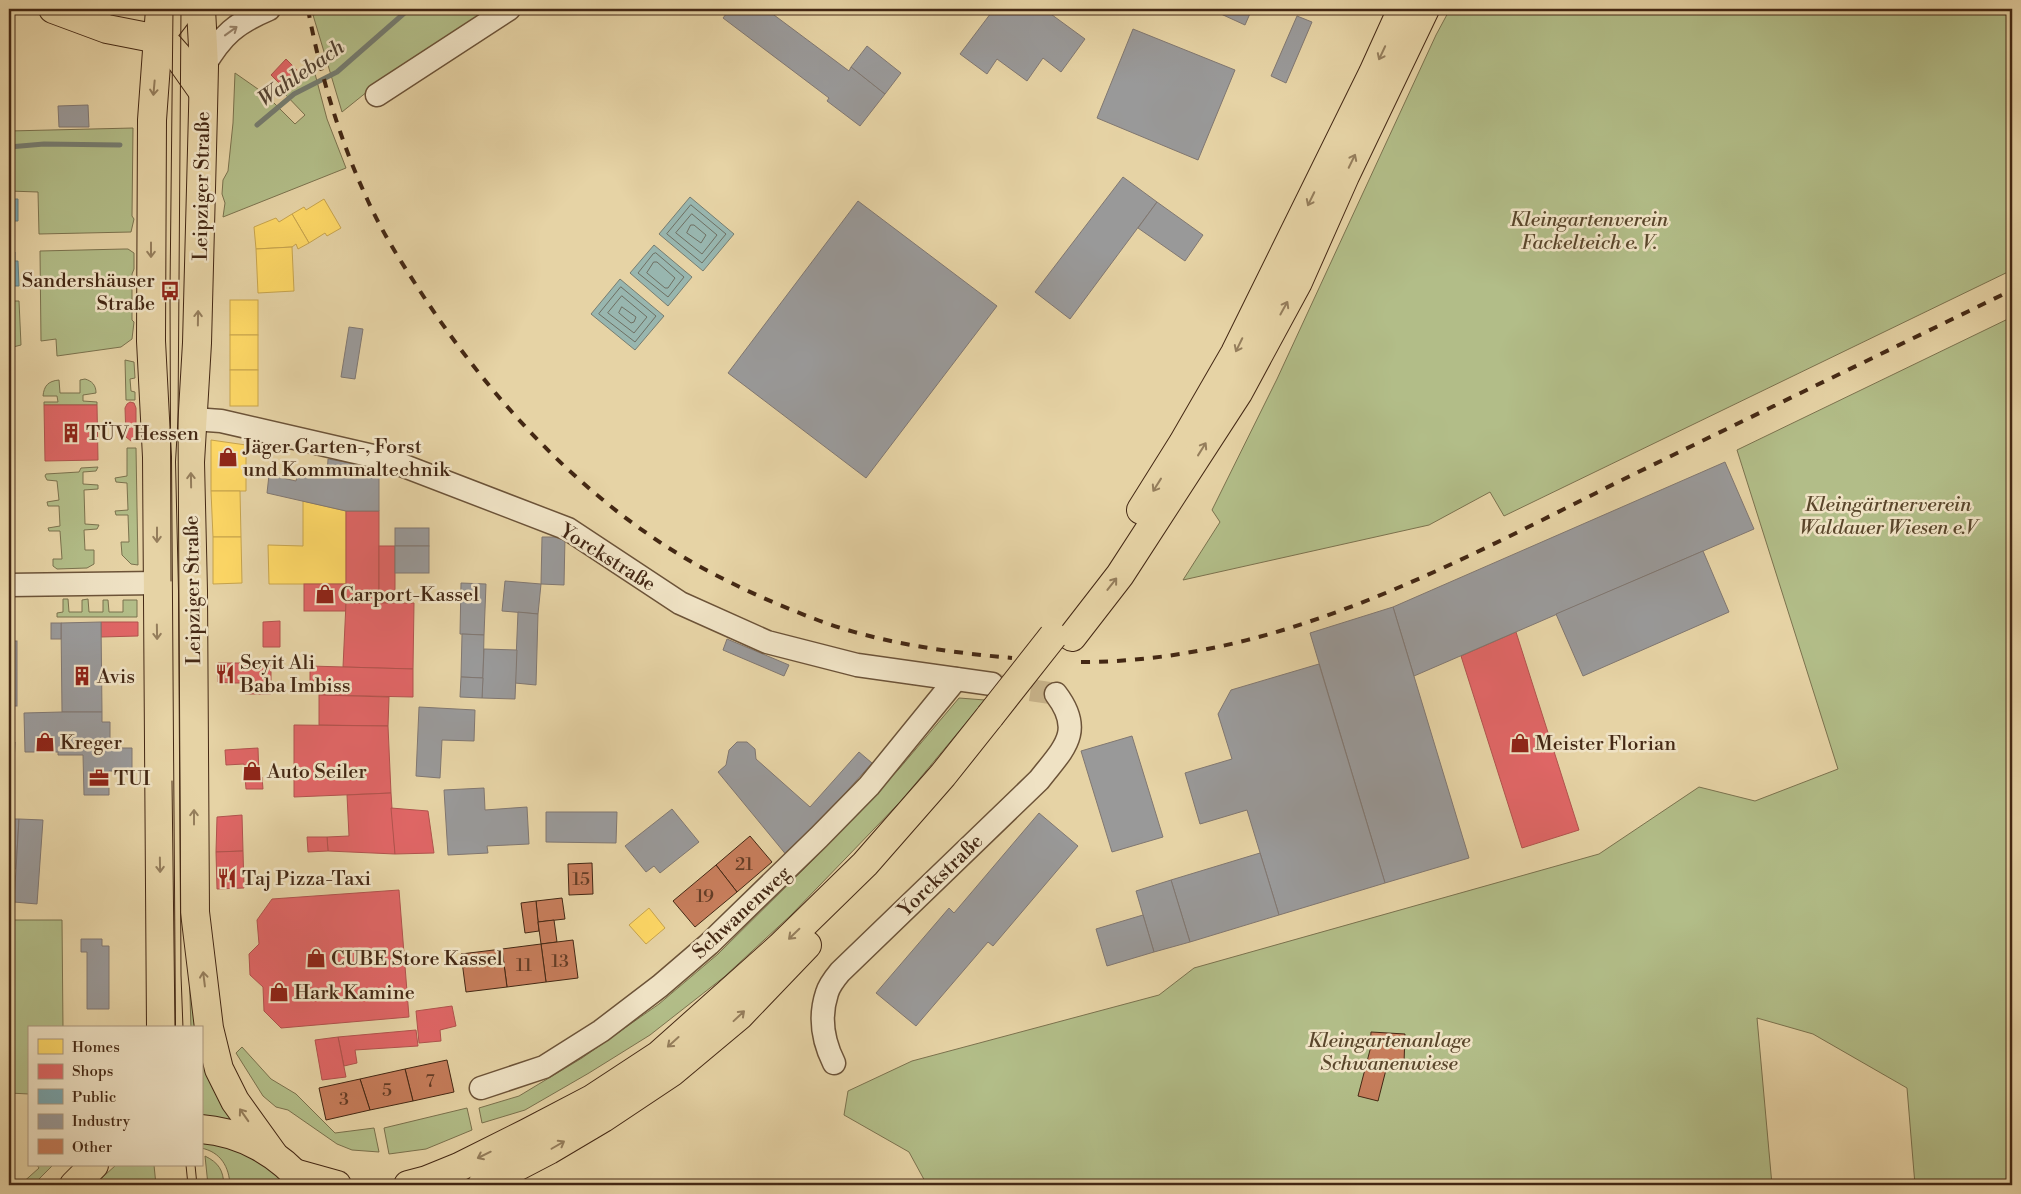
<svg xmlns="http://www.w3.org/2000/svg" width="2021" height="1194" font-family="'Libre Bodoni',serif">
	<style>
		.green { fill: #b2bd88; stroke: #7b724e }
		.water { fill: #98b6af; stroke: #767d71 }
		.homes { fill: #ffd966; stroke: #c7a44d }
		.shops { fill: #e06666; stroke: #b1534d }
		.public { fill: #76a5af; stroke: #678080 }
		.industry { fill: #999; stroke: #807771 }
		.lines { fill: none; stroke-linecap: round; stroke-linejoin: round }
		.shore { stroke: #6e6f62; stroke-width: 1 }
		.stream { stroke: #767d71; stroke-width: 5 }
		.building { fill: #c67d5b; stroke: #442814 }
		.minor-tunnel { stroke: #c6b188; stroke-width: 22; stroke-dasharray: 22 11; stroke-linecap: butt }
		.minor-casing { stroke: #6c5338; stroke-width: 25 }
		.major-casing { stroke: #442814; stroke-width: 30 }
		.minor { stroke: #efe2c4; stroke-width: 22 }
		.major { stroke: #e6d3a5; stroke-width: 28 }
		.tram { stroke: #442814; stroke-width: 1 }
		.rail { stroke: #442814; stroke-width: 4; stroke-dasharray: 9 9; stroke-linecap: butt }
		.major-bridge-casing { stroke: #442814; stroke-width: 30; stroke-linecap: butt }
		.major-bridge { stroke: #e6d3a5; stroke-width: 28 }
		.oneway { stroke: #9a856c }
		.oneway2 { stroke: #957e5c }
		.labels { text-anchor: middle; stroke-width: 5; stroke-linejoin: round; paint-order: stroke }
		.number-label { font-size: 18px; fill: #643d26 }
		.street-label { font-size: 20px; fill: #442814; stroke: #efe2c4 }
		.park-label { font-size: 20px; font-style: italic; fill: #5a462b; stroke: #efe2c4 }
		.poi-label { font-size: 20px; fill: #442814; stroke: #efe2c4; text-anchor: start }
		.water-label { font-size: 21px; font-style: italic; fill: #543; stroke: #efe2c4 }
	</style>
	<rect width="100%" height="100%" fill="#e6d3a5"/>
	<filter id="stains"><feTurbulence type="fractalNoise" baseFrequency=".004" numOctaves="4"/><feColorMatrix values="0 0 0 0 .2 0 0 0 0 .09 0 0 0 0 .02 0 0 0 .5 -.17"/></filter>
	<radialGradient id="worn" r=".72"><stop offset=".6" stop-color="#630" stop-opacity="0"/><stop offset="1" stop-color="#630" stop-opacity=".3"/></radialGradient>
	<g class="green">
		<polygon points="338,9 488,9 373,87 342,112 313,15"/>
		<polygon points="1450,9 2012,9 2012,270 1504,516 1490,492 1429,525 1183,580 1220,522 1212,510 1277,379 1436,35"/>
		<polygon points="314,70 327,119 346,168 223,217 225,203 222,194 223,180 228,171 233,123 235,73 265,94 295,124 305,115 283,92"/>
		<polygon points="133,128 132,216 134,219 131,232 39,234 38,192 9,191 9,131"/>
		<polygon points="124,249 128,249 134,253 134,269 132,274 132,320 134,322 132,339 121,347 57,356 56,339 41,341 40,251"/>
		<polygon points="9,301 19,301 21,345 9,348"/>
		<polygon points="2012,317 2012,1185 1915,1185 1907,1088 1813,1034 1757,1018 1772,1185 927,1185 909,1152 844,1115 848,1091 912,1061 1159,995 1194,968 1599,854 1699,787 1755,801 1838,769 1737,450"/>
		<polygon points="125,360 134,362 135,378 130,379 131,391 135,392 135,400 126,400"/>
		<path d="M85 379C92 381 96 385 96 393L83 395V401L97 402V405H44V402H58L57 396H43C44 386 48 381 59 380L60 393H80V380Z"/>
		<polygon points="127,448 136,448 138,565 131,564 122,555 121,542 129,542 128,515 116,515 115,511 128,510 127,483 116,482 115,478 127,476"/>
		<polygon points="98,467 96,471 83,472 83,484 98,485 98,489 84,490 85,524 99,525 97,529 84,530 85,550 94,550 94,564 87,568 57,569 53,566 53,559 62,559 60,531 49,531 48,528 60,526 59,506 48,506 47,502 59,500 57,481 47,480 45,476 46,474 79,472 81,468"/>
		<polygon points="63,599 68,599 69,612 82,612 82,600 88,599 89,612 103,612 103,600 108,600 109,612 123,612 123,600 137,600 137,617 57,617 57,613 63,612"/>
		<polygon points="959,698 985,700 901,801 791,915 724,977 650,1035 589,1073 525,1110 482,1123 479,1108 519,1096 582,1058 659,1004 718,954 812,861 899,769"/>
		<polygon points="9,920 62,920 63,1028 29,1028 29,1094 9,1093"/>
		<polygon points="188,934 240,1125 201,1117 201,1028 191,1028"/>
		<polygon points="242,1047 271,1079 296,1094 335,1133 374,1128 379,1152 352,1150 337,1144 288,1110 276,1107 263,1096 236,1053"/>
		<polygon points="467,1108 472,1130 426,1149 389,1154 384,1128"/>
		<path d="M201 1142C242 1147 259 1160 289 1185H230C229 1167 221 1152 201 1148Z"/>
		<path d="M205 1156C219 1163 223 1170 224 1185H208Z"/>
		<polygon points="37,1165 53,1165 33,1185 20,1185 39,1168"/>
		<polygon points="116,1165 154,1165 156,1185 94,1185"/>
	</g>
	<g class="water">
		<polygon points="690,197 734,234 703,271 659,234"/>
		<polygon points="654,245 692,277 668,306 630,273"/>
		<polygon points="620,279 664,316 635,350 591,314"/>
	</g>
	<g class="homes">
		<polygon points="324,199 341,228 327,236 325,233 309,243 292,214 304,207 306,210"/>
		<polygon points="292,214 309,243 298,249 296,244 292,247 256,249 254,227 276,218 279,222"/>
		<polygon points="292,247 294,291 258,293 256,249"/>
		<rect x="230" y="300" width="28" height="35"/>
		<rect x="230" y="335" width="28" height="35"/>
		<rect x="230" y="370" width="28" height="36"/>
		<polygon points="211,440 246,445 246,491 211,491"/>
		<polygon points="211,491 240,491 241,537 213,537"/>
		<polygon points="303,501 346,511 346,584 269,584 268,545 303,546"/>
		<polygon points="213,537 241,537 242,583 213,584"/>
		<polygon points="649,908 665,928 646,944 629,925"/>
	</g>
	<g class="shops">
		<polygon points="286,59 297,70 282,86 271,75"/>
		<polygon points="130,402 134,403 136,408 136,436 135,439 131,441 126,437 125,408 127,404"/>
		<polygon points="44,405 97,405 98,460 45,461"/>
		<rect x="346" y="511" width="33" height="92"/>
		<rect x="379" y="546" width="16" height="57"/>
		<rect x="304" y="584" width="42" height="27"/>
		<polygon points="346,603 414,603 413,669 343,667"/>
		<polygon points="280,621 280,647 263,647 263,622"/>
		<polygon points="101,622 138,622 138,636 101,637"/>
		<polygon points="1516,632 1579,830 1522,848 1461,656"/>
		<polygon points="218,663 232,663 232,683 218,682"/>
		<polygon points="232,663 271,663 271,694 245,694 246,683 232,683"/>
		<polygon points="310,666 413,669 413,697 319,695 320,687 310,686"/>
		<polygon points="319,695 389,697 388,726 319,725"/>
		<polygon points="294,725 388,726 391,793 294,797"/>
		<polygon points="258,748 259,777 262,777 263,789 246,789 244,764 226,765 225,750"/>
		<polygon points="391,793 395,854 328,851 327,837 349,836 347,795"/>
		<polygon points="391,808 428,811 434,853 395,854"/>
		<polygon points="242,815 243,851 216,852 217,817"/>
		<polygon points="307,837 327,837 328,851 308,852"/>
		<polygon points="243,851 244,888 217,889 216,852"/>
		<polygon points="399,890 409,1017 281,1028 264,1011 263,987 250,975 249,954 259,944 257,920 272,899"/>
		<polygon points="452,1006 456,1026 440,1030 441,1041 419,1043 416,1011"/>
		<polygon points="416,1030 418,1046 355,1050 357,1063 344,1066 338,1037"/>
		<polygon points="338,1037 346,1077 322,1080 315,1040"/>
	</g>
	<polygon class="public" points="9,199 18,199 18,221 14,221 14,231 12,230 12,251 15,252 15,261 18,261 19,286 9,286"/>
	<g class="industry">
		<polygon points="730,9 766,9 849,71 851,67 885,94 860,126 827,101 829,98 723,18"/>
		<polygon points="994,9 1044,9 1085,39 1061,72 1043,58 1027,81 997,59 987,74 960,54"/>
		<polygon points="1210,9 1252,9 1245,25"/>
		<polygon points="1297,16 1312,22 1286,83 1271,76"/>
		<polygon points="1133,29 1235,70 1198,160 1097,118"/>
		<polygon points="867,46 901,73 885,94 851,67"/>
		<polygon points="88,105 89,127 59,127 58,106"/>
		<polygon points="1123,177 1157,202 1070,319 1035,292"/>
		<polygon points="858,201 997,306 866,478 728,373"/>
		<polygon points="1157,202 1203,235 1185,261 1138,228"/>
		<polygon points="349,327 363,329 355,379 341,377"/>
		<polygon points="328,459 379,468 379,511 346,511 267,493 269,475 296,481 297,476 327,477"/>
		<polygon points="1725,462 1754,529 1414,676 1393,607"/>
		<rect x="395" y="528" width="34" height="18"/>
		<polygon points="542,537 565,537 564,585 541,584"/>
		<rect x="395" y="546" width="34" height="27"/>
		<polygon points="1703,551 1729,612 1583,676 1556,614"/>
		<polygon points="505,581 541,584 538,614 502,611"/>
		<polygon points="461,583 486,584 484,635 460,634"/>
		<polygon points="1393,607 1469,858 1385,883 1310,633"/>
		<polygon points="518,612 538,614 536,685 515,683"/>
		<polygon points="101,622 102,712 62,712 61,623"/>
		<rect x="51" y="623" width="10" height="16"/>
		<polygon points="462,634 484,635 483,678 461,677"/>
		<polygon points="727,639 789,665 784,676 723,650"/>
		<rect x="9" y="641" width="8" height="65"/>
		<polygon points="484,649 517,650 515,699 482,698"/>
		<polygon points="1319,664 1385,883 1279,915 1247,810 1200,824 1185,773 1232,759 1218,714 1231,690"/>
		<polygon points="461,677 483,678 482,698 460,697"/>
		<polygon points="419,707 475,710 474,741 442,740 440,778 416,776"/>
		<polygon points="62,712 102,712 102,722 110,722 110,748 132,748 132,771 109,771 109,795 84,795 83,755 58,755 58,752 25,752 24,713"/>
		<polygon points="1132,736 1163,837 1112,852 1081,751"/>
		<polygon points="9,741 15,742 13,789 9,788"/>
		<polygon points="737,742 747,742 755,749 756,759 810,807 859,752 872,763 788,857 718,772 726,765 729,750"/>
		<polygon points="484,788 485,810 527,807 529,844 487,846 488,853 448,855 444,790"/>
		<polygon points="672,809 699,842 660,873 654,866 646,872 625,846"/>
		<polygon points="546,812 617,812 616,843 546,842"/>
		<polygon points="1039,813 1078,846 993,946 988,942 916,1026 876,993 949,908 954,913"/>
		<polygon points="9,819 19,819 16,869 9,868"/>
		<polygon points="19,819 43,820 37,904 14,902"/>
		<polygon points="1260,853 1279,915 1190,942 1171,880"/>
		<polygon points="1171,880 1190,942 1154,952 1136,891"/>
		<polygon points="1143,915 1154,952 1107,966 1096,929"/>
		<polygon points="81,939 102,939 102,946 109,946 109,1009 87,1009 87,952 81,952"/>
	</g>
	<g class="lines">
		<g class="shore">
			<polygon points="691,205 726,234 702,263 667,234"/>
			<polygon points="692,214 717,235 702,254 676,233"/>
			<polygon points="691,225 694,225 706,235 701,243 687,233"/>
			<polygon points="656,253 684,277 668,297 638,273 653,254"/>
			<polygon points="654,262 657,262 675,278 668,288 665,288 647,273"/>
			<polygon points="621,287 656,316 635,342 599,314"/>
			<polygon points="622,296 647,317 634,333 608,313"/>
			<polygon points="622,307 636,317 634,322 631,323 619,313"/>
		</g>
		<g class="stream">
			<polyline points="257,125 294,94 337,72 409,9"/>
			<polyline points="9,147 44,144 120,145"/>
		</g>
	</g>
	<g class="building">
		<polygon points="750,836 772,862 737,892 716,865"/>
		<polygon points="592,863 593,894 569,895 568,864"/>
		<polygon points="716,865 737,892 695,927 673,901"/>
		<polygon points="562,898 565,919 538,922 536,901"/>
		<polygon points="536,901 539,931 525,933 521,903"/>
		<polygon points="554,920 557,942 541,944 538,922"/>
		<polygon points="573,940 578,978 546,982 541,944"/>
		<polygon points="541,944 546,982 507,987 502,949"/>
		<polygon points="502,949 507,987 466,992 461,954"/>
		<polygon points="1371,1032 1405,1034 1404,1063 1388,1062 1378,1101 1358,1096 1370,1050"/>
		<polygon points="447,1060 454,1092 413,1101 405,1069"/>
		<polygon points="405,1069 413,1101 370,1110 360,1079"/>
		<polygon points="360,1079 370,1110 326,1120 319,1088"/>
	</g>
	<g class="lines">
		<polyline class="minor-tunnel" points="998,685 1056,694"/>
		<defs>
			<g id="minor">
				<path d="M204 66C222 35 236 23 269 9"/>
				<polyline points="377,95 509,9"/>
				<polyline points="193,419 221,421 386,459 568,529 680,603 767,642 857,665 992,684"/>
				<polyline points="9,585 157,583"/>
				<path d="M834 1063C823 1041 819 1017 827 993 829 986 835 978 840 972L1039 780C1063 749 1085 732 1056 694"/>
				<polyline points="481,1088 544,1067 601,1031 660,986 709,944 819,837 869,786 956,679"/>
			</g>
			<g id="major">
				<polyline points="53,9 107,29 158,39 169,46 177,55 203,92"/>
				<polyline points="160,9 152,120 151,341 157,457 161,1028"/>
				<polyline points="201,9 204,66 203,111 197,343 190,462 193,591 195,912 209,1028 219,1069 235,1101 273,1154"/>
				<polyline points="158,39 181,9"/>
				<polyline points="1141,510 1183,443 1235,353 1373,73 1402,9"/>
				<polyline points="1072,637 1120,575 1238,393 1298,282 1345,176 1425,9"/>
				<path d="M201 1129C242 1132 280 1154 305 1185"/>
				<polyline points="294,1173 337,1185"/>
				<polyline points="74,1185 94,1165"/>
				<polyline points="408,1185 427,1180 459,1167 527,1133 592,1099 659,1055 780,947 865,864 943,775 990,716"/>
				<polyline points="482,1185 549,1150 603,1118 672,1072 739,1016 807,945"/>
			</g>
		</defs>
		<use href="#minor" class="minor-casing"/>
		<use href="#major" class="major-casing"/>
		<use href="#minor" class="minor"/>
		<use href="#major" class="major"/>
		<g class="tram">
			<polyline points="181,9 178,419 181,975 183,1028"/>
			<polyline points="171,581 170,291 173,9"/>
			<polyline points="172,781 175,1028"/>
			<polyline points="186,1165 188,1185"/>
			<polyline points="195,1165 197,1185"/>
		</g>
		<g class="rail">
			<path d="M308 9C320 74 340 141 368 201 382 232 401 262 420 291 490 399 584 501 697 565 735 586 775 604 815 619 878 643 946 652 1012 658"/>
			<path d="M1081 662C1278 662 1453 564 1624 479 1753 416 1883 353 2012 290"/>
		</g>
		<defs>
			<polyline id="major-bridge" points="990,716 1053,636"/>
		</defs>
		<use href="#major-bridge" class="major-bridge-casing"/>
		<use href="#major-bridge" class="major-bridge"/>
	</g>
	<defs><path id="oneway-shaft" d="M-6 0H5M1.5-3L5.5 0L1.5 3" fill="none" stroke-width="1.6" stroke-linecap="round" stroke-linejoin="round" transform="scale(1.25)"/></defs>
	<use class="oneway" href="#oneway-shaft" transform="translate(231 31) rotate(-36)"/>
	<g class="oneway2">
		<use href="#oneway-shaft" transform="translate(1382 53) rotate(115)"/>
		<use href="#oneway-shaft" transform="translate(154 88) rotate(95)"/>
		<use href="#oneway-shaft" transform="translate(1352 161) rotate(-64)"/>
		<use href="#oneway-shaft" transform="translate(1311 199) rotate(116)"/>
		<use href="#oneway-shaft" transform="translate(151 250) rotate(90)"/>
		<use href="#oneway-shaft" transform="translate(1284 308) rotate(-61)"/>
		<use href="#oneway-shaft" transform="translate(198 318) rotate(-89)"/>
		<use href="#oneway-shaft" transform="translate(1239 345) rotate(116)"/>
		<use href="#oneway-shaft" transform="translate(1202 449) rotate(-58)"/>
		<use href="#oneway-shaft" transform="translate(191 480) rotate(-91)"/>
		<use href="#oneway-shaft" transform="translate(1157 485) rotate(122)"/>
		<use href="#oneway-shaft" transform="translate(157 535) rotate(90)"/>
		<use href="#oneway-shaft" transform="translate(1112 584) rotate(-52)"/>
		<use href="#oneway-shaft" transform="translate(157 632) rotate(89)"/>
		<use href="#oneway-shaft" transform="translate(194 817) rotate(-90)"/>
		<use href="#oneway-shaft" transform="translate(160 865) rotate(89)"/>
		<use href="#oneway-shaft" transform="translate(794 934) rotate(136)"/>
		<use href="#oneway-shaft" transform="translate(204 979) rotate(-97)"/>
		<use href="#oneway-shaft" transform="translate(739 1016) rotate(-43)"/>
		<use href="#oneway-shaft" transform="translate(673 1042) rotate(138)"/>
		<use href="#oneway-shaft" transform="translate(244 1115) rotate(-125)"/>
		<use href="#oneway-shaft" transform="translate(558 1145) rotate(-30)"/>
		<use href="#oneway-shaft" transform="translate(484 1155) rotate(154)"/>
	</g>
	<defs>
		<symbol id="bus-bare" viewBox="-9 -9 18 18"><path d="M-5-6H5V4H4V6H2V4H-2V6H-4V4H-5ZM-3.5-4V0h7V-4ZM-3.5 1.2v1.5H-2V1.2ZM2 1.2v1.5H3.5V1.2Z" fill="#8f2418" stroke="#efe2c4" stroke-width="2.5" paint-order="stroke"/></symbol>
		<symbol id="building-bare" viewBox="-9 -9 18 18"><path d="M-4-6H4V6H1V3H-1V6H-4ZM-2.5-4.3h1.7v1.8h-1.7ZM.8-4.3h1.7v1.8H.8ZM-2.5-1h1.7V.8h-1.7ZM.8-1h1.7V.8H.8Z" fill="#8f2418" stroke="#efe2c4" stroke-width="2.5" paint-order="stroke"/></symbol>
		<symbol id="shop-bare" viewBox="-9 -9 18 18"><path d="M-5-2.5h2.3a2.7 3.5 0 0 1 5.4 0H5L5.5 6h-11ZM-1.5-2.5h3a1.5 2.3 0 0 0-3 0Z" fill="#8f2418" stroke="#efe2c4" stroke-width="2.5" paint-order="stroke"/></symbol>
		<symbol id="restaurant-bare" viewBox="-9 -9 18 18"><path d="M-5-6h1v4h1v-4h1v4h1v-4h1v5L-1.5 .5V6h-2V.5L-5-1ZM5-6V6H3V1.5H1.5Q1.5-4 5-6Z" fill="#8f2418" stroke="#efe2c4" stroke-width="2.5" paint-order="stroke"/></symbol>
		<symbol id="office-bare" viewBox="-9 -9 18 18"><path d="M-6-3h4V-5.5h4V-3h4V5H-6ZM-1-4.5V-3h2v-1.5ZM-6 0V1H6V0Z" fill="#8f2418" stroke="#efe2c4" stroke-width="2.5" paint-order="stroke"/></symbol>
	</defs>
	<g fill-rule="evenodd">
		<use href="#bus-bare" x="156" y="277" width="28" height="28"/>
		<use href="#building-bare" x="57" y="419" width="28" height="28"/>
		<use href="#shop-bare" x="214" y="443" width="28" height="28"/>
		<use href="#shop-bare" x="311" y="580" width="28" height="28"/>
		<use href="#restaurant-bare" x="211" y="660" width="28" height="28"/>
		<use href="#building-bare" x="68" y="662" width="28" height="28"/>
		<use href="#shop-bare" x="31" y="728" width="28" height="28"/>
		<use href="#shop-bare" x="1506" y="729" width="28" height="28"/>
		<use href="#shop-bare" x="238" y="757" width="28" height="28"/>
		<use href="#office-bare" x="85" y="764" width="28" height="28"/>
		<use href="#restaurant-bare" x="213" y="864" width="28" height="28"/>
		<use href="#shop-bare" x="302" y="944" width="28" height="28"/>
		<use href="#shop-bare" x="265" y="978" width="28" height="28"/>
	</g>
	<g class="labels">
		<g class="number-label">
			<text x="744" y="870">21</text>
			<text x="581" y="885">15</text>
			<text x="705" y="902">19</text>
			<text x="560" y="967">13</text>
			<text x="524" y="971">11</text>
			<text x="430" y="1087">7</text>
			<text x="387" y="1096">5</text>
			<text x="344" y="1105">3</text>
		</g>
		<g class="street-label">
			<text transform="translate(201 186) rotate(-89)" y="7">Leipziger Straße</text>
			<text transform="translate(608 557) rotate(32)" y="7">Yorckstraße</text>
			<text transform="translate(192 590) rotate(-91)" y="7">Leipziger Straße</text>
			<text transform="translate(940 875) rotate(-44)" y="7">Yorckstraße</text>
			<text transform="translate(741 912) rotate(-43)" y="7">Schwanenweg</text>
		</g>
		<g class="park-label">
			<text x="1589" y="226">Kleingartenverein<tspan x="1589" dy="23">Fackelteich e. V.</tspan></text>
			<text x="1888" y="511">Kleingärtnerverein<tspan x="1888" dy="23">Waldauer Wiesen e.V</tspan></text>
			<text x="1389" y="1047">Kleingartenanlage<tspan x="1389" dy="23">Schwanenwiese</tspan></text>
		</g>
		<g class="poi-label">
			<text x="155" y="287" text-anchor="end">Sandershäuser<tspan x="155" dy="23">Straße</tspan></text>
			<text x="86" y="440">TÜV Hessen</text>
			<text x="243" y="453">Jäger Garten-, Forst<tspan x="243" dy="23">und Kommunaltechnik</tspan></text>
			<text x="340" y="601">Carport-Kassel</text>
			<text x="240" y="669">Seyit Ali<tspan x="240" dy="23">Baba Imbiss</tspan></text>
			<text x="97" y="683">Avis</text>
			<text x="60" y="749">Kreger</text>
			<text x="1535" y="750">Meister Florian</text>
			<text x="267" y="778">Auto Seiler</text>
			<text x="114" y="785">TUI</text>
			<text x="242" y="885">Taj Pizza-Taxi</text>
			<text x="331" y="965">CUBE Store Kassel</text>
			<text x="294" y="999">Hark Kamine</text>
		</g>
		<g class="water-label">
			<text transform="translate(301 73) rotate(-35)" y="7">Wahlebach</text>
		</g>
	</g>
	<rect width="2021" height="1194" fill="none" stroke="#e6d3a5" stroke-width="30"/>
	<rect x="10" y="10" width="2001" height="1174" fill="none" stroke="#442814" stroke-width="2.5"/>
	<rect x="15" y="15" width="1991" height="1164" fill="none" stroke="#442814"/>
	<rect x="28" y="1026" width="175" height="140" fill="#efe2c4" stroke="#ab987e"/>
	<rect x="38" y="1039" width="25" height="15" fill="#ffd966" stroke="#ab987e"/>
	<text x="72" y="1052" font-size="15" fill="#442814">Homes</text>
	<rect x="38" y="1064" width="25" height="15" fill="#e06666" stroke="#ab987e"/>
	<text x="72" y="1076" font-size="15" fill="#442814">Shops</text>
	<rect x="38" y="1089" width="25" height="15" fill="#76a5af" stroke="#ab987e"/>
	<text x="72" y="1102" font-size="15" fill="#442814">Public</text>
	<rect x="38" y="1114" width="25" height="15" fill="#999999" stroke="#ab987e"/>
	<text x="72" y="1126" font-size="15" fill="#442814">Industry</text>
	<rect x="38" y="1139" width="25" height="15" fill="#c67d5b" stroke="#ab987e"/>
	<text x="72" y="1152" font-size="15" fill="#442814">Other</text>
	<rect width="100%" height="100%" filter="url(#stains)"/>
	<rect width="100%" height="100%" fill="url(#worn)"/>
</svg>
